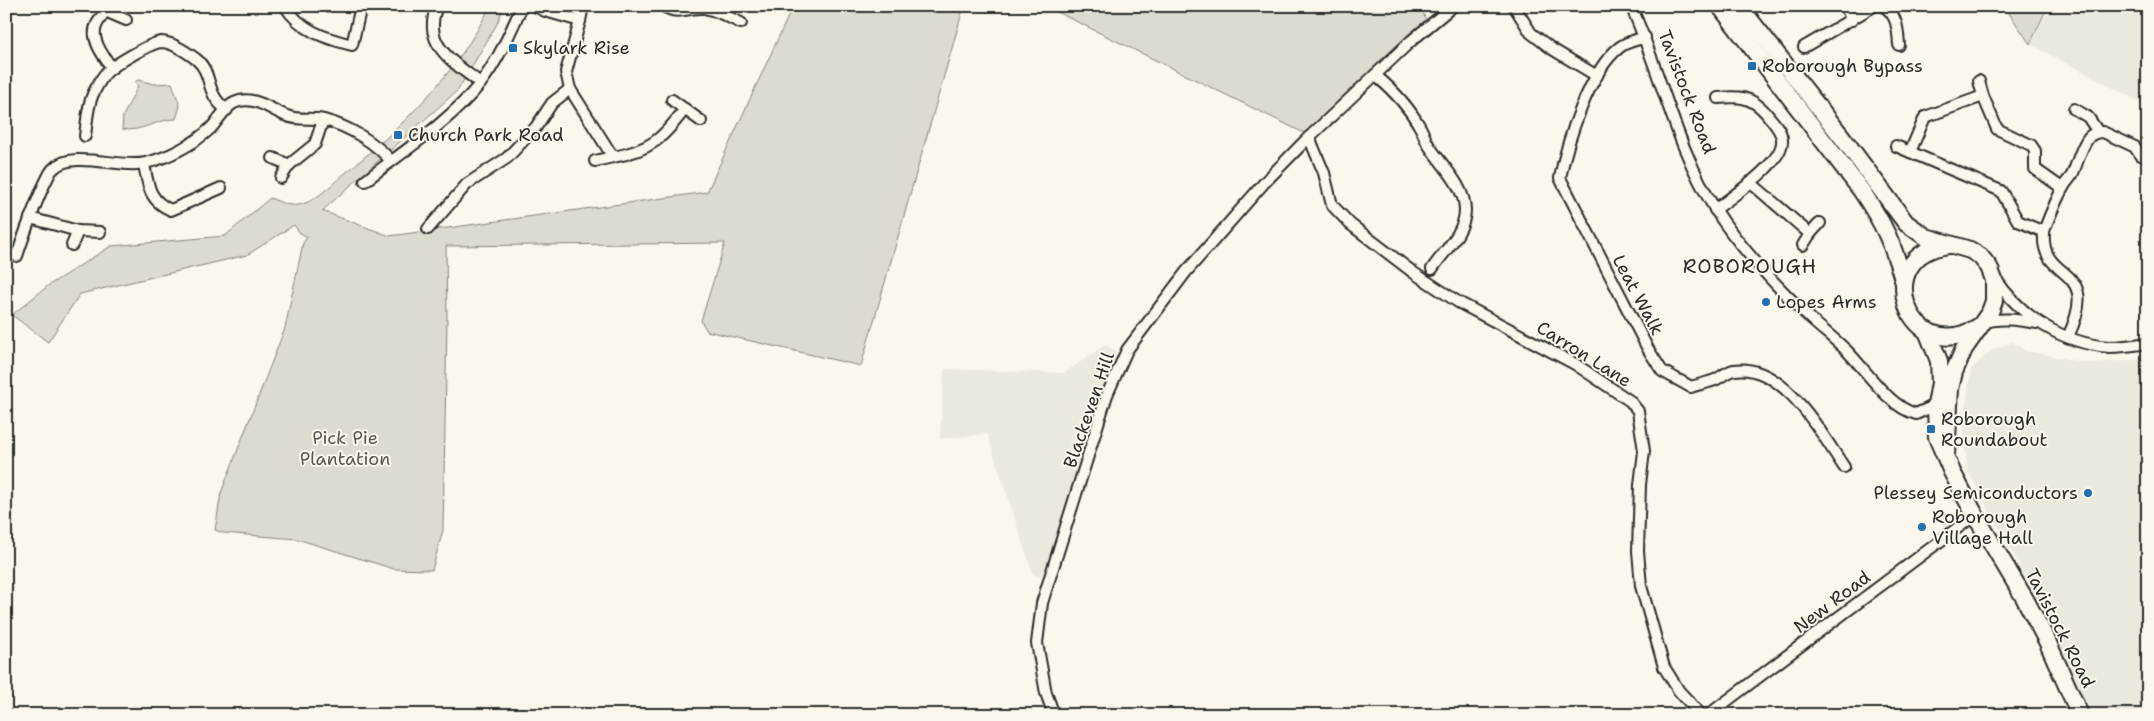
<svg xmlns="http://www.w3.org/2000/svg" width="2154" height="721" font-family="'Shantell Sans',sans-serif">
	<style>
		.built { fill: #ebe8de }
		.green { fill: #dddad0; stroke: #84827e }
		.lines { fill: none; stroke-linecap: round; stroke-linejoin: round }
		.minor-casing { stroke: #2b2b2b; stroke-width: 14 }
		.trunk-casing { stroke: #2b2b2b; stroke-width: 20 }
		.minor { stroke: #fbf7ec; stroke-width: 10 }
		.trunk { stroke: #fbf7ec; stroke-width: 16 }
		.poi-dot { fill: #1f6fb2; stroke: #fbf7ec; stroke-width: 2 }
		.labels { text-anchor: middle; stroke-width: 4; stroke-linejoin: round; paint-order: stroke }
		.poi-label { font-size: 18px; fill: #2b2b2b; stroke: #fbf7ec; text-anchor: start }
		.street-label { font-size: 18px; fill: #2b2b2b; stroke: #fbf7ec }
		.park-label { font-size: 18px; fill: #585754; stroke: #fbf7ec }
		.quarter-label { font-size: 20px; letter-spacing: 1px; fill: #2b2b2b; stroke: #fbf7ec }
	</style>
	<rect width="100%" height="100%" fill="#fbf7ec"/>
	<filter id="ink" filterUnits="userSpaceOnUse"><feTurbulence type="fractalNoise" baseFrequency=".02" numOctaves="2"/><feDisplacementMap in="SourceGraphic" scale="10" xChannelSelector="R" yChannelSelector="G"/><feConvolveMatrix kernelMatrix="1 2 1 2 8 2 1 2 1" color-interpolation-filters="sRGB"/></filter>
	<g filter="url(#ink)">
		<g class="built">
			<polygon points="2051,6 2148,6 2148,106 2030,44"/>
			<polygon points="2012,342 2026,351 2088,363 2148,359 2148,712 2139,715 2087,715 2018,563 1967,470 1963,424 1971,369 1992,350"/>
			<polygon points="1105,345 1120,353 1046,579 1033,574 987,434 940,439 944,369 1064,373"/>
		</g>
		<g class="green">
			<path d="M490 6H504L497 24 458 90 322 211 390 236 707 192 793 6H964L861 366 707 331 701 321 725 243 446 246 447 320 443 530 432 570 394 569 297 539 223 533 215 530 221 493 285 328 303 243 307 237 299 232 294 225 247 255 80 294 48 342 12 315 49 285 111 246 225 236 270 198C281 202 291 208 303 204 318 199 331 185 343 175 399 130 459 72 490 6Z"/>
			<polygon points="1045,6 1420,6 1427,22 1308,135"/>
			<polygon points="2004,6 2048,6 2030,44"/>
			<path d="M138 80 154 84 172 83 180 106 176 119C157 119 141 133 122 129L123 116 138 86 135 82Z"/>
		</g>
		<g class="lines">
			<defs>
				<g id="minor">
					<path d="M105 6C105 14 100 18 97 24 89 38 104 57 112 68"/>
					<path d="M285 6C301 31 325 38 352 45L361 6"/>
					<path d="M437 6C421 45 454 62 480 83"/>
					<polyline points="535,6 545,11 580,21 583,6"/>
					<path d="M663 6C679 16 688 7 703 8 715 9 730 18 741 23"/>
					<polyline points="1514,6 1531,33 1552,49 1597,76"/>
					<path d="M1631 6C1661 73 1676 147 1715 209 1741 250 1778 288 1813 321 1824 331 1836 340 1847 351 1866 370 1889 407 1916 414L1936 405"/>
					<polyline points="1845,6 1852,20"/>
					<path d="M1883 6C1897 14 1898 29 1899 45"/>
					<polyline points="105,11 126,20"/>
					<path d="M580 21 566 72 570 89 613 157C651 150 662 139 685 109"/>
					<path d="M1645 37C1637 40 1626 42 1620 47 1590 69 1567 142 1560 178L1648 349 1662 371 1691 387C1699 384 1709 383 1717 379 1722 376 1728 371 1734 370 1783 362 1821 433 1844 467"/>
					<polyline points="1804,47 1874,6"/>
					<path d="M1375 75C1392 89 1409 107 1420 127 1423 132 1425 139 1428 144 1440 164 1465 185 1465 210 1465 233 1444 251 1432 269"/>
					<polyline points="1979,81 1983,96"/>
					<polyline points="672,100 701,121"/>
					<polyline points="2074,109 2088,117 2098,132"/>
					<path d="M85 136C87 122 87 107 93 94 96 88 100 80 105 74 111 66 151 43 161 42 172 42 188 53 196 59 214 74 204 94 227 110"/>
					<polyline points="1309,137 1324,173 1332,205 1350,224 1414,273 1458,302 1575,364 1630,401 1638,411 1644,451 1640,485 1638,551 1641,586 1664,667 1679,691 1701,715"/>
					<polyline points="1896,146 2001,191 2018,221 2044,232"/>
					<polyline points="1910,152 1925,117 1983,96 1997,129 2031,145 2035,151 2035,169 2062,188"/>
					<polyline points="273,158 289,165 315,144 323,120"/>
					<polyline points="595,161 613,157"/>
					<path d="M144 164C148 185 149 201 171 210L221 188"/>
					<polyline points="281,178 289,165"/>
					<path d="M365 181C404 151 449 122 480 84 498 61 510 33 522 6"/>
					<polyline points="1750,182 1810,234 1820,223"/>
					<path d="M1715 210C1732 196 1785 162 1782 139 1781 129 1772 121 1766 113 1751 96 1739 96 1718 98"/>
					<polyline points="30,218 78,231 100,232"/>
					<polyline points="428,229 467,184 507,158 536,127 552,103 570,89"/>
					<polyline points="72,245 78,231"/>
					<polyline points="1803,245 1810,234"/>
					<path d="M6 252 17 256C25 232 33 209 44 185 47 180 49 173 53 169 71 149 120 169 145 163 168 158 194 144 211 128 218 121 225 107 234 103 253 94 269 109 287 116 299 121 312 117 324 120 348 126 375 142 391 161"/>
					<path d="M1995 278C2021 317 2062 343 2109 347 2122 347 2135 345 2148 343"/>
					<path d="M1982 323C2000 317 2018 320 2037 323"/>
					<path d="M2068 337C2103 262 2040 284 2044 233 2044 228 2059 194 2063 188 2065 183 2069 180 2072 175 2078 163 2080 148 2089 137 2093 133 2097 132 2103 132L2135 147 2140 155"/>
					<polyline points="1054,715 1046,693 1037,643 1042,603 1107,395 1127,350 1186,272 1264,183 1304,142 1411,41 1453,6"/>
					<polyline points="1708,715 1975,515"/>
				</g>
				<g id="trunk">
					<path d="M1720 6 1861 190C1884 224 1893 244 1904 283"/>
					<polyline points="1739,6 1842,137 1906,223 1926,237 1970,250 1980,256 1989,267 1994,280 1994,301 1990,312 1964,349 1954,372 1950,389 1946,455"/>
					<path d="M1949 245C1868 254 1908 370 1978 327"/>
					<polyline points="1927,331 1939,361 1940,383 1936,405 1937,437 1952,472 1975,515 2025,599 2047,641 2080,715"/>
				</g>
			</defs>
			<use href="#minor" class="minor-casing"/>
			<use href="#trunk" class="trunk-casing"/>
			<use href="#minor" class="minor"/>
			<use href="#trunk" class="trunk"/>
		</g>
	</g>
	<g class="poi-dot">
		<rect x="508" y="43" width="10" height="10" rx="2.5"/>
		<rect x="1747" y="61" width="10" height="10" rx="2.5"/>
		<rect x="393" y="130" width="10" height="10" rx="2.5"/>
		<circle cx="1766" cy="302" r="5"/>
		<rect x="1926" y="424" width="10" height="10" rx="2.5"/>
		<circle cx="2088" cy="493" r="5"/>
		<circle cx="1922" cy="527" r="5"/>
	</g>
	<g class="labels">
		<g class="poi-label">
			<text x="523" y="54">Skylark Rise</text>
			<text x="1762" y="72">Roborough Bypass</text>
			<text x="408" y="141">Church Park Road</text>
			<text x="1776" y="308">Lopes Arms</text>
			<text x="1941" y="425">Roborough<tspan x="1941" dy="21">Roundabout</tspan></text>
			<text x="2078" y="499" text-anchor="end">Plessey Semiconductors</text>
			<text x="1932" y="523">Roborough<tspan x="1932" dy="21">Village Hall</tspan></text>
		</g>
		<g class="street-label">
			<text transform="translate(1687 92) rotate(69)" y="6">Tavistock Road</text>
			<text transform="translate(1638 295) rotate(62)" y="6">Leat Walk</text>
			<text transform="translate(1584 354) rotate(32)" y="6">Carron Lane</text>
			<text transform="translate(1089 410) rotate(-71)" y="6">Blackeven Hill</text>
			<text transform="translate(1832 602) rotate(-37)" y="6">New Road</text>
			<text transform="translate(2060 628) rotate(63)" y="6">Tavistock Road</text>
		</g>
		<g class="park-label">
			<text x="345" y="444">Pick Pie<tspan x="345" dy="21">Plantation</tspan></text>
		</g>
		<g class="quarter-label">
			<text x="1750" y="273">ROBOROUGH</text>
		</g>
	</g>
	<rect width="2154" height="721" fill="none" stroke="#fbf7ec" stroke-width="25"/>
	<rect x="12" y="12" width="2129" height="696" fill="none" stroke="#2b2b2b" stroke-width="2" filter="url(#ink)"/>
</svg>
